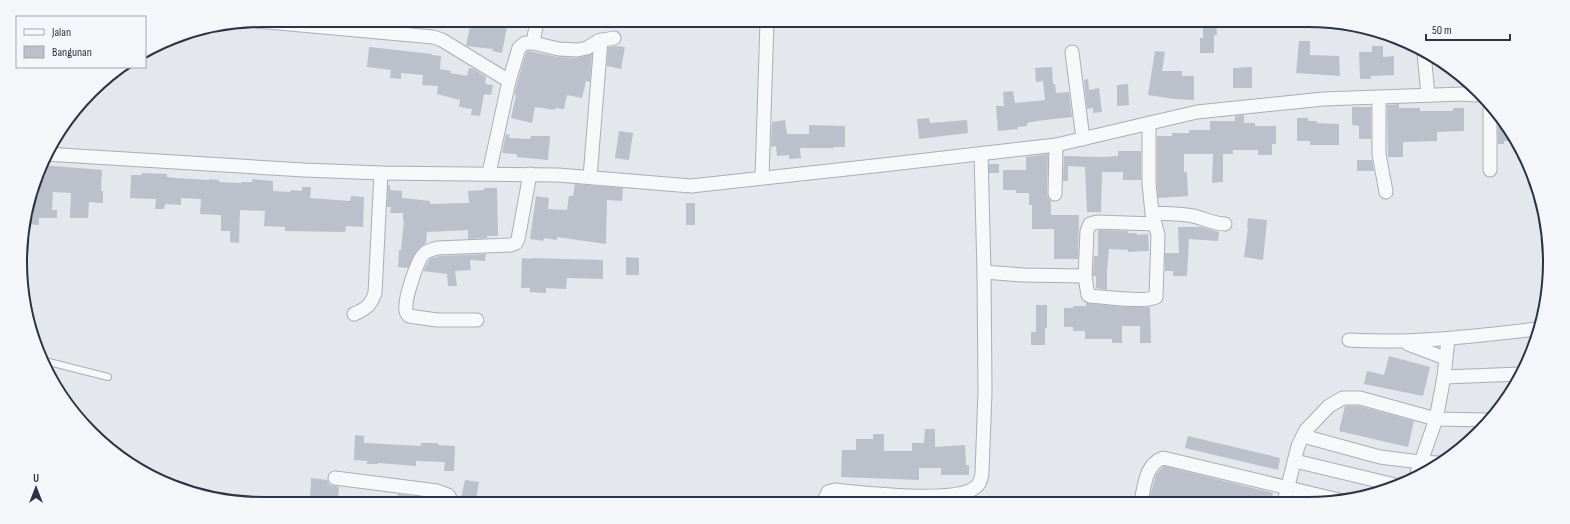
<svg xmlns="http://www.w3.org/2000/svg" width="1570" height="524" font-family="'Sofia Sans Condensed',sans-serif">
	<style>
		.building { fill: #bbc0ca }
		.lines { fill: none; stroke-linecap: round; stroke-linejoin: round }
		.service-casing { stroke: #a9aeb7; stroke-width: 8 }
		.minor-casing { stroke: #a9aeb7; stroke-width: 15 }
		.service { stroke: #f7f8fa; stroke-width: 6 }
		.minor { stroke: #f7f8fa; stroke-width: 13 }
		.rim { fill: none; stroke: #2b3445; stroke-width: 2 }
	</style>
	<rect width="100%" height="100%" fill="#e4e7ec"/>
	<g class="building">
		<polygon points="471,21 508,21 502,53 492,51 493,49 466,46"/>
		<polygon points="1203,24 1216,24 1217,35 1214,35 1214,53 1200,53 1200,38 1203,38"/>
		<polygon points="1299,41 1310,41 1310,55 1339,56 1340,76 1296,73"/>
		<polygon points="616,46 625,47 621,69 607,66 608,47"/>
		<polygon points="1372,46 1383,46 1383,57 1394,56 1394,75 1371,76 1371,79 1360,79 1359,52 1372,52"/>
		<polygon points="369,47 432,54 432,55 441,56 440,69 451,71 450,73 467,76 469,68 474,69 486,77 485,84 493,85 491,95 484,94 480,116 471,115 472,109 459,107 460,100 437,94 438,86 422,85 423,75 401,73 401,79 390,78 391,70 367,67"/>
		<polygon points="528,51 558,57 577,58 592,54 590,82 586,81 582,98 567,95 564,109 555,108 555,110 535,107 532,123 511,118 516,95 514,95 517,83 526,53"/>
		<polygon points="1155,51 1165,52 1162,71 1182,71 1182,76 1194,76 1194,100 1174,99 1148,95"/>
		<polygon points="1052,67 1053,84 1055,84 1056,93 1069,92 1072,117 1037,121 1027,123 1027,126 1018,127 1018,129 998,131 996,106 1004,106 1003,92 1013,91 1015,103 1045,100 1043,81 1036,82 1035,68"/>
		<polygon points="1252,67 1252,88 1233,88 1233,68"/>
		<polygon points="1088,79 1089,90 1099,88 1102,112 1093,113 1093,108 1087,109 1084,80"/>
		<polygon points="1128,84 1129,105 1117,106 1117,85"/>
		<polygon points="1399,104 1399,108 1420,108 1420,111 1453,111 1453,108 1464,108 1464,131 1437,132 1437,141 1403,142 1403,157 1388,157 1387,105"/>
		<polygon points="1352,107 1371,107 1371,139 1359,139 1359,126 1352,125"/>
		<polygon points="1244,115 1244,123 1255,123 1255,126 1276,126 1276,144 1272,144 1272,155 1258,155 1258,150 1233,150 1233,154 1223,154 1223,182 1212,183 1213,154 1184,154 1184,172 1187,172 1188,196 1158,198 1157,184 1157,136 1172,136 1172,133 1189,133 1189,130 1210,130 1210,121 1235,121 1235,116"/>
		<polygon points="1498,116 1509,128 1515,141 1504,141 1504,144 1498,144"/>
		<polygon points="929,118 930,123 967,120 968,133 919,139 917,119"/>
		<polygon points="1297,118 1308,118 1308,121 1317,121 1317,123 1339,124 1339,145 1310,145 1310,141 1297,141"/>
		<polygon points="785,120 787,134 809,134 809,125 845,126 845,147 834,147 834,148 800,148 801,158 789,159 789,155 777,156 776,146 771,147 772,122"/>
		<polygon points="619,131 633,133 629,160 615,158"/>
		<polygon points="506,134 510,135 509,138 530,139 531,136 550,136 548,160 517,157 517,154 502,153"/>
		<polygon points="1118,151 1141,151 1141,180 1123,180 1123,172 1102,172 1101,212 1087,212 1085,167 1068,166 1068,181 1063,181 1064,156 1101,157 1118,156"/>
		<polygon points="1048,154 1047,194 1048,198 1051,201 1051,215 1079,215 1078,259 1054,259 1054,229 1032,229 1032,205 1029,205 1029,193 1016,193 1016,190 1003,190 1003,170 1026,170 1026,157"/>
		<polygon points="1357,160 1372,160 1374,171 1357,171"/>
		<rect x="989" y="164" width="10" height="9"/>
		<polygon points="42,165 102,170 101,191 103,191 103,203 89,202 88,218 70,218 71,193 53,192 52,210 57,210 57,218 39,218 39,225 24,224"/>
		<polygon points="142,173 167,174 167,177 175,178 209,180 209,179 219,180 219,182 242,183 242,182 252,182 252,179 273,181 273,191 290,192 291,190 302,191 302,187 311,187 310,198 350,201 351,196 364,197 363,227 346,226 345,232 285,231 285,227 264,226 265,211 240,210 239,243 230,242 230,231 221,231 221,215 200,214 201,199 181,198 181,205 165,204 164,209 155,209 156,199 130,198 131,175 142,175"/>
		<polygon points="575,184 623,188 622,201 607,200 606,244 557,237 557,240 544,238 543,241 530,239 536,196 549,198 548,209 567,210 569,196 573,196"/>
		<polygon points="388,185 390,185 390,190 402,191 402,198 430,201 430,204 469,203 468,191 484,190 484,188 497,188 498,236 487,236 487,238 468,239 468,230 427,232 426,243 417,250 408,268 398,267 399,250 401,250 404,220 403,220 403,213 390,213 391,207 387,207"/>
		<rect x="686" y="203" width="9" height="22"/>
		<polygon points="1248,218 1267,220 1263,260 1244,257 1248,228 1247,228"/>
		<polygon points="1178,227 1202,227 1219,232 1218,241 1189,239 1187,276 1173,276 1173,271 1165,271 1165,253 1179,253"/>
		<polygon points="1098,230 1128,231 1128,233 1137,233 1137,235 1148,234 1149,251 1128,252 1128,250 1109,249 1107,270 1107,290 1096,288 1096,276 1093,276 1094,256 1098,256"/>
		<polygon points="486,254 485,261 470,260 471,270 455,271 457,286 448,286 447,274 423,271 430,259 439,256"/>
		<polygon points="626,257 639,258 639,275 626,275"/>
		<polygon points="522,258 531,259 531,258 603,260 603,279 567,278 566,289 546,288 546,293 530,292 530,288 521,288"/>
		<polygon points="1086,303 1124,307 1150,307 1151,343 1140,343 1140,326 1122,326 1122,343 1112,343 1112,339 1085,339 1085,331 1073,331 1073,327 1064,327 1064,308 1073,308 1073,306 1086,306"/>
		<polygon points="1036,305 1047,305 1047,328 1045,328 1045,345 1031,345 1031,332 1036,332"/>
		<polygon points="1389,356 1430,367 1423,396 1364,384 1367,371 1384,375"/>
		<polygon points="1345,406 1359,406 1414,421 1408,447 1339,431"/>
		<polygon points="925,429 935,429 935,447 965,445 966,465 969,465 969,475 941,475 941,468 919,468 919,480 841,477 842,450 856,450 856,439 873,439 873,434 884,434 884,451 912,451 912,443 924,443"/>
		<polygon points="355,435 364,436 364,443 421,446 421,443 438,443 438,445 455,446 454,471 444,471 445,462 416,461 416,466 378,463 378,464 367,464 367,461 354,460"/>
		<polygon points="1188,436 1280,458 1278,470 1185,448"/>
		<polygon points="1164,466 1273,493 1271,502 1175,502 1150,496 1156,474"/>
		<polygon points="311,478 327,480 330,485 339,487 338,500 310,500"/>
		<polygon points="465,480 479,482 476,500 461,498"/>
		<polygon points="398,494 435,499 438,500 397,500"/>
	</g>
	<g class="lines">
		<defs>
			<polyline id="service" points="45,361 108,377"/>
			<g id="minor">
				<polyline points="257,21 433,37 442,40 509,81 519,48 525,43 533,43 559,49 577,50 587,48 598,41 614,38"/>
				<polyline points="533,43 537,21"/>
				<polyline points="1072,52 1083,139"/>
				<polyline points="1424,53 1428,95"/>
				<polyline points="1379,97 1379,154 1386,192"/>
				<polyline points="1490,109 1490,170"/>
				<polyline points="45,154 304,170 381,173 558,175 691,186 883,165 1056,145 1197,112 1323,99 1463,94 1476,95"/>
				<polyline points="489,173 509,81"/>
				<polyline points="590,177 601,40"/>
				<polyline points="762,177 767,22"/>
				<polyline points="1055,194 1056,145"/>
				<path d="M1152 213C1167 214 1183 213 1197 217 1207 220 1215 224 1225 224"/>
				<path d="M984 272 1023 275 1082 276 1085 277 1088 295 1090 296C1104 297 1145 303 1156 297L1158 235 1152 213 1149 184V123"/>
				<polyline points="1085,277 1087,231 1090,224 1097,222 1155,224"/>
				<path d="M354 314C366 309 371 305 375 293L381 173"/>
				<path d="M477 320H437L409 316C406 313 405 310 406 305 406 296 417 261 423 255 427 250 432 250 437 248L511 245 516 243 518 239 530 174"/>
				<path d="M1349 340C1412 344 1475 336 1538 329"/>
				<polyline points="1408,344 1445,358"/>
				<polyline points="1444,377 1521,374"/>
				<polyline points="1303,436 1380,457 1420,462 1438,463"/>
				<polyline points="1295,461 1395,485"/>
				<polyline points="335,478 437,491 448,495 451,500"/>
				<polyline points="1415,479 1436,419 1444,377 1448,339"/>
				<path d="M824 501 828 492 835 490C864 493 955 504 976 487 981 483 981 478 982 473L985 392 984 272 981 154"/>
				<path d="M1141 501C1145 485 1145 465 1163 458L1343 501"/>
				<polyline points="1284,502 1298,446 1306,430 1329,406 1343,398 1360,398 1436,419 1489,420"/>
			</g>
		</defs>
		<use href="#service" class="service-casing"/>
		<use href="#minor" class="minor-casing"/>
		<use href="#service" class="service"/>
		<use href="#minor" class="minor"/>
	</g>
	<path d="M0 0H1570V524H0ZM262 27H1308A235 235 0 0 1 1543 262V262A235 235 0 0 1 1308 497H262A235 235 0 0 1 27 262V262A235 235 0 0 1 262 27Z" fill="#f4f6f9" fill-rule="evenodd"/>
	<path class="rim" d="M262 27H1308A235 235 0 0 1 1543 262V262A235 235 0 0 1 1308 497H262A235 235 0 0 1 27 262V262A235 235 0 0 1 262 27Z"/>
	<rect x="16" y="16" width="130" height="52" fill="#f4f6f9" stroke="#a4a8b1"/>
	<rect x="24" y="29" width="20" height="6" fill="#f7f8fa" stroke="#a4a8b1"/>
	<text x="52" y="36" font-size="12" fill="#2b3445">Jalan</text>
	<rect x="24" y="46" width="20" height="12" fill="#bbc0ca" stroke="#a4a8b1"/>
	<text x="52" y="56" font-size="12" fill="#2b3445">Bangunan</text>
	<g transform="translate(36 488)" stroke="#f4f6f9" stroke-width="3" paint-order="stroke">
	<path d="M0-3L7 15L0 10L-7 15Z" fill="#2b3445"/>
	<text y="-6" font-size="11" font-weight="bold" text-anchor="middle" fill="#2b3445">U</text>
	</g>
	<path d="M1426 34v6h84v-6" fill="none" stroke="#2b3445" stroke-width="2"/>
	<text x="1432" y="34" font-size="12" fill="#2b3445" stroke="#f4f6f9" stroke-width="3" paint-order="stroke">50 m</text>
</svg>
